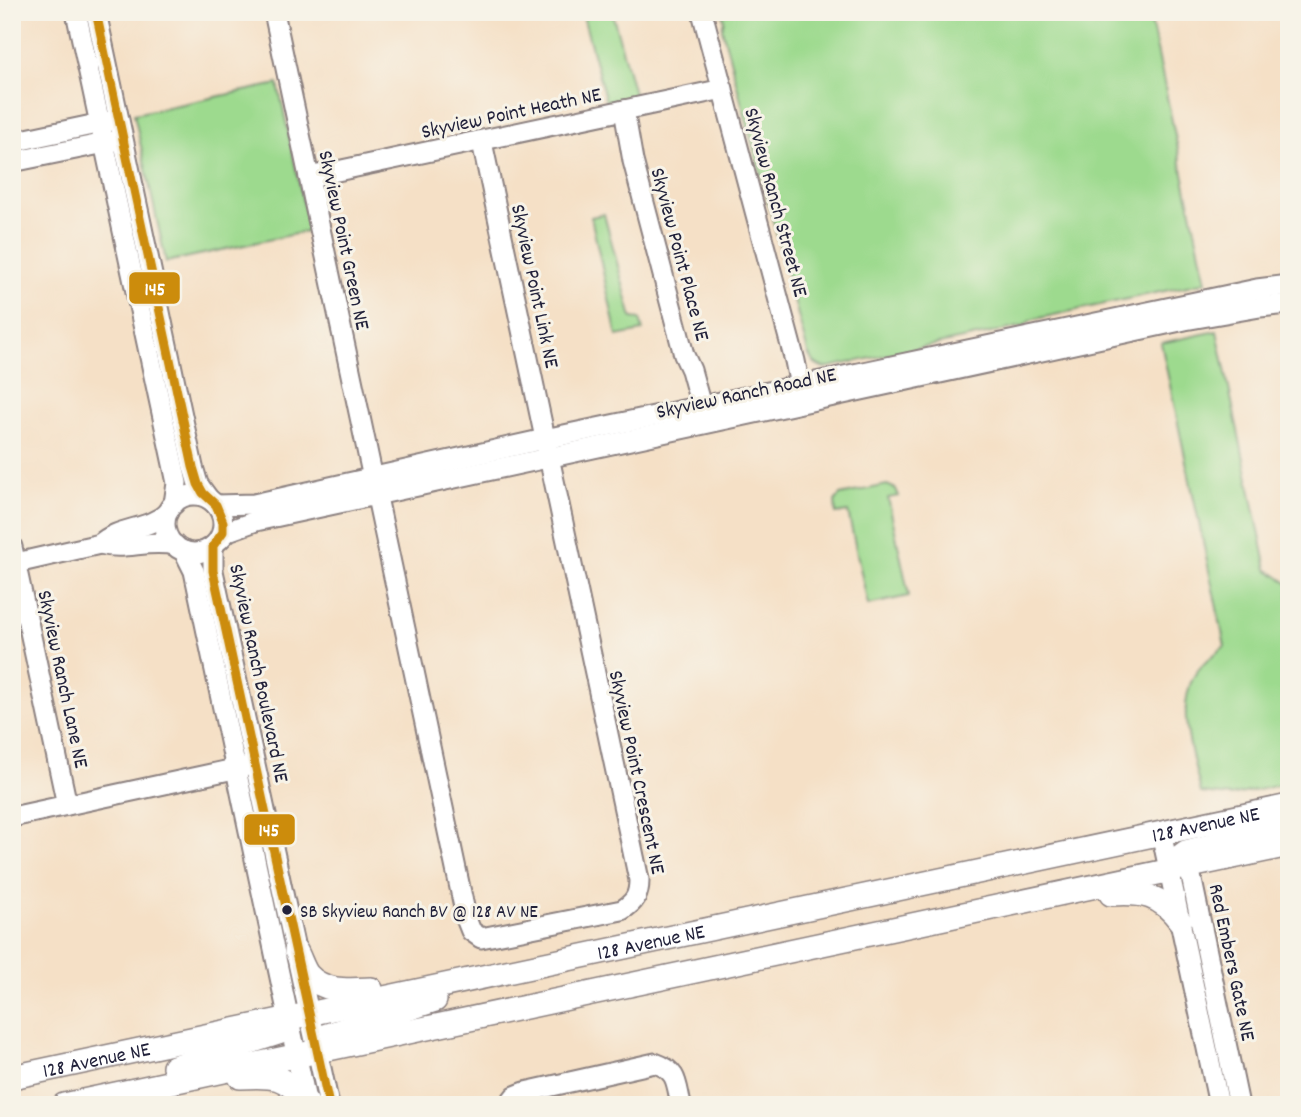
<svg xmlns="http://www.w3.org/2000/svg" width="1301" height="1117" font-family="Dekko,sans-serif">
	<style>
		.green { fill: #9dda8e; stroke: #607e64; stroke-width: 2 }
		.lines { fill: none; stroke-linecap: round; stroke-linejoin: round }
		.minor-casing { stroke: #8c8180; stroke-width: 23 }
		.major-casing { stroke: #8c8180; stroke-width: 26 }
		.minor { stroke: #fff; stroke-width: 19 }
		.major { stroke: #fff; stroke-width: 23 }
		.bus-1-casing { stroke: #f7f3e8; stroke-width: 14 }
		.bus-1 { stroke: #cc8c0c; stroke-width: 9 }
		.bus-dot { fill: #22223b; stroke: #f7f3e8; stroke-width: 2.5 }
		.labels { text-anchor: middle; stroke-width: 6; stroke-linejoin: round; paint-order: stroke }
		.bus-label { font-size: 19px; fill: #22223b; stroke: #f7f3e8; text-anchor: start }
		.street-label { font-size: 21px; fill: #22223b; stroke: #f7f3e8 }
		.line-badge { stroke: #f7f3e8; stroke-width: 2.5 }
		.badge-label { font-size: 19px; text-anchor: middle; font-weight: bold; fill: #fff }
	</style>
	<rect width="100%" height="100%" fill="#f7f3e8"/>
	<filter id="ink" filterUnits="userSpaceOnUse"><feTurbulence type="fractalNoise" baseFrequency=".0143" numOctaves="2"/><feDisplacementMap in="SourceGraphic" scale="14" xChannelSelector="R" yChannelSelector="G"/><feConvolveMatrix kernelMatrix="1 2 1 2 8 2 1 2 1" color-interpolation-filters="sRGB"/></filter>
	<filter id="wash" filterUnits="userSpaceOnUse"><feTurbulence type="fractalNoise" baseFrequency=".00686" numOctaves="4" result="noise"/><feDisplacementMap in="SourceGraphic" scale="28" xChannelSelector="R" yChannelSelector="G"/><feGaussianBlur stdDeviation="1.57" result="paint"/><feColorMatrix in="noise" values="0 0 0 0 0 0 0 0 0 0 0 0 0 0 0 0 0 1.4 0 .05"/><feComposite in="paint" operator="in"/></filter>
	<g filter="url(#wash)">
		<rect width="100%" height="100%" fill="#f5e0c6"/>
		<g class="green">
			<polygon points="582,12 612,12 635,97 606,102"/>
			<path d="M722 12H1149L1206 282 1031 320 1024 326 825 368C816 365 812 362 808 353L722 29 724 20Z"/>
			<polygon points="278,84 309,231 166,262 134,114"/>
			<polygon points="604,214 632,318 640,319 643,331 617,336 591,217"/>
			<path d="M1217 331 1267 569 1289 584V783L1231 796 1201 793C1194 757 1175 711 1194 676 1202 663 1214 655 1225 646L1161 343Z"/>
			<polygon points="887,485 896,489 899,496 888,498 909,596 868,605 848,512 836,514 835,501 840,495"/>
		</g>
	</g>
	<g filter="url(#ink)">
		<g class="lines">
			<defs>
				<g id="minor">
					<polyline points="76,12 174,469 177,483 174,504"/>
					<polyline points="96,12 193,467 198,484 209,499"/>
					<path d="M274 12 467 921 471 931 481 938 622 910C635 902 639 895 639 880L482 142"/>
					<polyline points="702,12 795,361 802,396"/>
					<polyline points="624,110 633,161 684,355 691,370 701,406"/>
					<polyline points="12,142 111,121"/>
					<polyline points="12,162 115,141"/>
					<polyline points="309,177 723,89"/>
					<circle cx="194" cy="524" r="29"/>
					<polyline points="216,505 254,504 545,439 1257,289 1289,285"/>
					<polyline points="219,540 228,531 256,521 1185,320 1260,307 1289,304"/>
					<path d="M100 544C119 526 148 531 168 512"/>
					<polyline points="213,546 213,571 329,1105"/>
					<polyline points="12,547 67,805"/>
					<polyline points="184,551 194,571 307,1105"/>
					<path d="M12 564 100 544C126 551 146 539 175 545"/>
					<polyline points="12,817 248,766"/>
					<polyline points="1161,832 1219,1105"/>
					<polyline points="1186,852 1239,1105"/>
					<path d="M508 1105 515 1096 525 1092 655 1063C678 1071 676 1083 681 1105"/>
				</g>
				<g id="major">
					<polyline points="1178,858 1186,852 1289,826"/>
					<path d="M1111 894C1142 892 1160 894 1180 921"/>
					<path d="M296 951C300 958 303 969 308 975 324 993 350 990 371 989"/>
					<polyline points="318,1038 435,1000"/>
					<polyline points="174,1067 284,1031"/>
					<path id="s1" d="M12 1077 1289 806"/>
					<path d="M240 1077C273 1075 286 1075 307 1103"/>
					<polyline points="64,1105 1289,845"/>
				</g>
			</defs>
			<use href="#minor" class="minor-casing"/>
			<use href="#major" class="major-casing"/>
			<use href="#minor" class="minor"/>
			<use href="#major" class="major"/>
			<defs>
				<polyline id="bus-1" points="96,12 193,467 198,484 203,493 216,505 223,522 223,532 213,546 213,571 329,1105"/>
			</defs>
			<use href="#bus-1" class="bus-1-casing"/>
			<use href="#bus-1" class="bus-1"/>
		</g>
	</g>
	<circle class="bus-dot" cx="287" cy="910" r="6"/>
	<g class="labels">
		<g class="bus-label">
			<text x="300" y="917">SB Skyview Ranch BV @ 128 AV NE</text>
		</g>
		<g class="street-label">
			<text transform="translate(511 112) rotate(-12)" y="7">Skyview Point Heath NE</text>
			<text transform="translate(777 202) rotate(75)" y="7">Skyview Ranch Street NE</text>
			<text transform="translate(345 240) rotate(78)" y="7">Skyview Point Green NE</text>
			<text transform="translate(681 254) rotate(75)" y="7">Skyview Point Place NE</text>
			<text transform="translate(536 286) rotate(78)" y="7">Skyview Point Link NE</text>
			<text transform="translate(746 392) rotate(-12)" y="7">Skyview Ranch Road NE</text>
			<text transform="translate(260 673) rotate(78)" y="7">Skyview Ranch Boulevard NE</text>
			<text transform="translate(64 679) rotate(78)" y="7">Skyview Ranch Lane NE</text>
			<text transform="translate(638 772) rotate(78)" y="7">Skyview Point Crescent NE</text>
			<text dy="7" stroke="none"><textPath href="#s1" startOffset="1220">128 Avenue NE</textPath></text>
			<text dy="7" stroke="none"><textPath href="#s1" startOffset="653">128 Avenue NE</textPath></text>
			<text transform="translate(1233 962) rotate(78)" y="7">Red Embers Gate NE</text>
			<text dy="7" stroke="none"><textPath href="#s1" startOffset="86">128 Avenue NE</textPath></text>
		</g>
	</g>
	<g class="line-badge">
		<rect x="128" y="271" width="53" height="34" rx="7" fill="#cc8c0c"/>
		<rect x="243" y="813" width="53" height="33" rx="7" fill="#cc8c0c"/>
	</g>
	<g class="badge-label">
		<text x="155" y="295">145</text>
		<text x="269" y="836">145</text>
	</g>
	<rect width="1301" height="1117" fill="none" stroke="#f7f3e8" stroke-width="42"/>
</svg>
